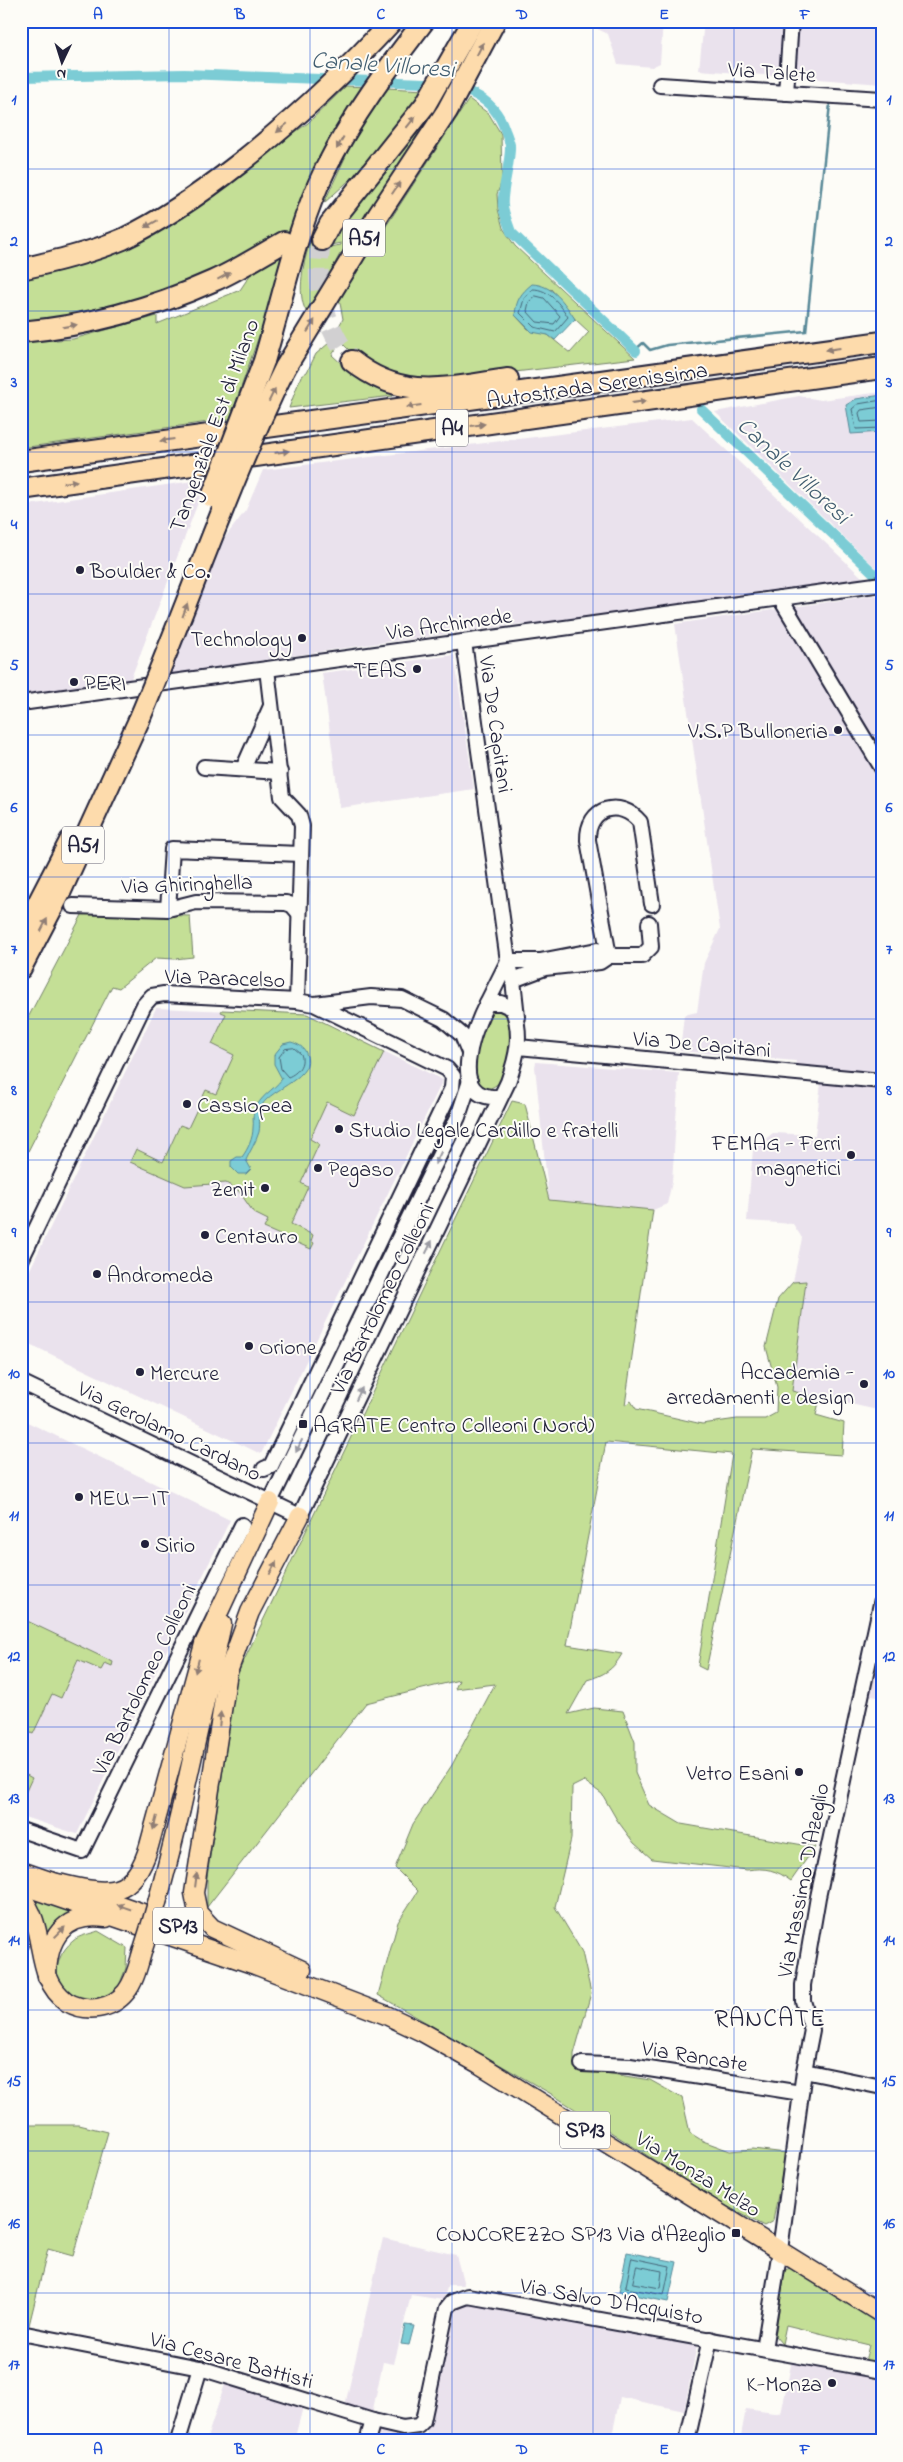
<svg xmlns="http://www.w3.org/2000/svg" width="903" height="2462" font-family="'Indie Flower','Klee One',sans-serif">
	<style>
		.built { fill: #eae2ed }
		.green { fill: #c4df96; stroke: #738068; fill-rule: evenodd }
		.water { fill: #7cccd5; stroke: #588897 }
		.lines { fill: none; stroke-linecap: round; stroke-linejoin: round }
		.shore { stroke: #466679; stroke-width: 1 }
		.stream { stroke: #588897; stroke-width: 2.5 }
		.canal { stroke: #7cccd5; stroke-width: 10 }
		.minor-tunnel { stroke: #d1d0d1; stroke-width: 14; stroke-dasharray: 14 7; stroke-linecap: butt }
		.highway-tunnel { stroke: #d1d0d1; stroke-width: 20; stroke-dasharray: 20 10; stroke-linecap: butt }
		.minor-casing { stroke: #22223b; stroke-width: 18 }
		.major-casing { stroke: #22223b; stroke-width: 21 }
		.highway-casing { stroke: #22223b; stroke-width: 24 }
		.minor { stroke: #fdfcf7; stroke-width: 14 }
		.major { stroke: #fddbac; stroke-width: 18 }
		.highway { stroke: #fddbac; stroke-width: 20 }
		.major-bridge-casing { stroke: #22223b; stroke-width: 21; stroke-linecap: butt }
		.highway-bridge-casing { stroke: #22223b; stroke-width: 24; stroke-linecap: butt }
		.major-bridge { stroke: #fddbac; stroke-width: 18 }
		.highway-bridge { stroke: #fddbac; stroke-width: 20 }
		.oneway { fill: #907e74 }
		.oneway2 { fill: #9a9aa2 }
		.grid { fill: none; stroke: #1d4ed8; stroke-width: 1; stroke-opacity: 0.55 }
		.poi-dot { fill: #22223b; stroke: #fdfcf7; stroke-width: 2 }
		.labels { text-anchor: middle; stroke-width: 4; stroke-linejoin: round; paint-order: stroke }
		.shield { fill: #fdfcf7; stroke: #646373; stroke-width: 1 }
		.shield-label { font-size: 21px; font-weight: bold; fill: #22223b }
		.street-label { font-size: 22px; fill: #22223b; stroke: #fdfcf7 }
		.poi-label { font-size: 22px; fill: #22223b; stroke: #fdfcf7; text-anchor: start }
		.water-label { font-size: 24px; font-style: italic; fill: #425e71; stroke: #fdfcf7 }
		.quarter-label { font-size: 25px; letter-spacing: 1px; fill: #22223b; stroke: #fdfcf7 }
		.neatline { fill: none; stroke: #1d4ed8; stroke-width: 2 }
		.grid-label { font-size: 16px; text-anchor: middle; font-weight: bold; fill: #1d4ed8 }
	</style>
	<rect width="100%" height="100%" fill="#fdfcf7"/>
	<filter id="ink" filterUnits="userSpaceOnUse"><feTurbulence type="fractalNoise" baseFrequency=".02" numOctaves="2"/><feDisplacementMap in="SourceGraphic" scale="10" xChannelSelector="R" yChannelSelector="G"/><feConvolveMatrix kernelMatrix="1 2 1 2 8 2 1 2 1" color-interpolation-filters="sRGB"/></filter>
	<g filter="url(#ink)">
		<g class="built">
			<polygon points="581,21 663,21 660,63 652,67 618,64 608,34"/>
			<polygon points="704,21 882,21 882,84 699,70"/>
			<polygon points="882,392 882,571 879,571 715,412 799,396 821,400"/>
			<polygon points="692,418 863,578 549,624 520,624 379,643 170,674 220,544 246,510 263,470"/>
			<polygon points="207,479 130,681 21,696 21,506"/>
			<polygon points="876,595 882,601 882,1411 792,1391 806,1281 793,1282 802,1238 793,1224 747,1221 753,1149 773,1133 815,1135 821,1082 792,1079 796,1061 680,1051 684,1015 697,1012 704,963 720,929 675,624"/>
			<polygon points="454,655 474,789 340,808 322,673"/>
			<polygon points="156,1008 307,1014 443,1080 261,1454 21,1340 21,1288"/>
			<polygon points="536,1062 679,1073 672,1182 667,1204 653,1210 549,1201 535,1067"/>
			<polygon points="21,1419 230,1520 77,1834 21,1816"/>
			<polygon points="882,1631 882,1698 867,1695"/>
			<polygon points="383,2238 456,2255 464,2285 448,2285 443,2300 411,2295 394,2364 383,2362 372,2414 347,2406 346,2401"/>
			<polygon points="466,2300 697,2345 684,2411 620,2397 611,2441 425,2441 451,2313"/>
			<polygon points="792,2360 882,2379 882,2441 740,2441 746,2409 781,2414"/>
			<polygon points="226,2381 303,2407 294,2441 206,2441"/>
			<polygon points="379,2431 417,2441 376,2441"/>
		</g>
		<g class="green">
			<polygon points="346,86 366,87 298,224 261,249 177,291 21,327 21,277 38,273 250,164 308,123"/>
			<polygon points="386,88 426,90 362,169 324,203 356,134"/>
			<path d="M447 91 452 92 346 249 340 254 309 312 306 311C296 293 304 260 310 242L329 247 341 245V243L330 245 339 235 336 233 329 241 381 174 415 136Z"/>
			<path d="M469 99 489 114 501 134 502 181 497 194 498 209 503 228 515 246 635 358 429 382 381 370 359 360 341 342 332 355C350 373 371 383 394 393L393 396 289 408 301 376 307 372 316 354 329 343 343 319 339 298ZM551 289 575 319 589 332 570 353 548 335 528 329 515 315Z"/>
			<polygon points="289,250 230,419 21,448 21,342 73,339 157,316 157,324 240,290 252,272"/>
			<polygon points="83,913 190,916 193,957 175,959 156,958 119,988 112,986 21,1165 21,1031"/>
			<path d="M495 1006 508 1011C509 1020 512 1030 512 1039 512 1057 506 1090 483 1089 465 1066 480 1034 488 1010Z"/>
			<polygon points="222,1010 307,1014 384,1052 354,1115 327,1102 310,1139 319,1144 301,1183 308,1187 291,1224 313,1235 311,1241 314,1243 311,1249 264,1228 268,1220 254,1213 238,1190 226,1183 185,1186 130,1162 136,1149 163,1162 180,1125 188,1128 206,1090 216,1094 234,1055 212,1044 226,1014 221,1012"/>
			<path d="M512 1101 525 1104 549 1200 653 1210 625 1405 631 1401 636 1409 702 1424 737 1419H765L776 1413 777 1387 766 1347 778 1299 793 1282 806 1281 792 1391 820 1398 816 1415 844 1423 842 1455 752 1449 706 1670 698 1666 732 1454 606 1442 567 1645 622 1654C613 1670 604 1675 587 1680L568 1714 594 1708 623 1711 635 1742V1773L649 1805 681 1824 815 1847 791 1881C777 1870 765 1867 747 1870L652 1859 634 1843 617 1820 602 1794 584 1781 572 1787 571 1839 555 1907 582 1952 591 1993 574 2054V2068L650 2080 682 2098 690 2133 703 2141 730 2151 753 2149 786 2153 773 2221 764 2226 721 2203 553 2095 378 1995 398 1922 418 1891 395 1868 413 1824 452 1765 495 1684 455 1689 459 1680 366 1703 207 1907V1877L237 1675Z"/>
			<polygon points="21,1618 113,1662 112,1666 105,1663 101,1670 78,1660 61,1698 52,1694 33,1734 23,1729 21,1733"/>
			<polygon points="21,1772 32,1778 21,1802"/>
			<polygon points="24,1891 88,1914 47,1947"/>
			<path d="M98 1931 127 1948 126 1968 116 1993C107 1996 97 2001 86 2000 51 1998 49 1960 73 1941 79 1935 91 1934 98 1931Z"/>
			<polygon points="21,2125 79,2125 108,2132 73,2256 48,2249 29,2325 21,2323"/>
			<polygon points="793,2267 882,2320 882,2365 865,2362 869,2345 786,2325 782,2344 775,2336 785,2270"/>
		</g>
		<g class="water">
			<path d="M532 284C553 285 564 302 575 319L555 340 548 335 532 332 515 315C516 300 521 293 532 284Z"/>
			<polygon points="882,395 882,432 851,434 846,405 856,399"/>
			<path d="M291 1042C298 1044 304 1047 306 1053 317 1077 272 1088 262 1105 257 1114 261 1122 259 1132 256 1142 250 1151 246 1160L251 1169 246 1174H238L231 1167V1161L237 1157H242C248 1149 253 1138 253 1128 254 1122 252 1117 254 1112 260 1095 273 1091 282 1079L274 1064V1055L283 1044Z"/>
			<polygon points="627,2252 677,2262 668,2302 619,2292"/>
			<polygon points="405,2325 414,2326 409,2345 401,2344"/>
		</g>
		<g class="lines">
			<g class="shore">
				<path d="M533 289C549 289 560 304 568 317L555 332 534 327 520 313 524 299Z"/>
				<polygon points="536,296 544,298 560,316 554,324 537,322 527,311 529,302"/>
				<polyline points="882,400 858,404 852,409 856,429 882,428"/>
				<polyline points="882,407 861,410 859,413 861,422 882,421"/>
				<path d="M294 1048 301 1054C305 1064 298 1073 288 1077L281 1069 279 1057 285 1049Z"/>
				<polygon points="632,2258 670,2266 664,2295 626,2288"/>
				<polygon points="637,2266 662,2271 660,2288 633,2283"/>
			</g>
			<polyline class="stream" points="635,350 643,343 650,350 667,345 806,331 830,104"/>
			<g class="canal">
				<path d="M21 77 185 74 425 83C459 86 493 93 505 130 507 135 509 140 510 145 511 163 501 191 503 206 504 214 508 223 511 232L636 351"/>
				<polyline points="701,409 882,581"/>
			</g>
			<polyline class="minor-tunnel" points="21,903 73,906"/>
			<path class="highway-tunnel" d="M322 240C312 280 325 330 352 361"/>
			<defs>
				<g id="minor">
					<polyline points="660,85 882,99"/>
					<polyline points="786,93 791,21"/>
					<polyline points="780,598 882,768"/>
					<polyline points="464,642 508,961 513,980 517,1017"/>
					<polyline points="267,669 282,797 299,815 302,826 297,1001"/>
					<polyline points="21,703 882,584"/>
					<polyline points="204,767 280,772"/>
					<polyline points="243,769 271,706"/>
					<polyline points="73,906 168,909 196,902 286,903 292,905 298,912"/>
					<polyline points="168,909 172,849 301,854"/>
					<path d="M649 923 651 947 642 956H609L588 840C587 807 620 798 640 822L652 904"/>
					<polyline points="508,961 540,961 597,950 609,956"/>
					<polyline points="513,980 545,968 600,962 609,956"/>
					<polyline points="487,1003 508,961"/>
					<polyline points="315,1004 371,997 402,999 443,1019 462,1035 469,1052"/>
					<polyline points="518,1047 882,1081"/>
					<polyline points="21,1260 144,1005 152,996 164,994 297,1001 314,1004 447,1069 453,1076 452,1088 271,1466 264,1469"/>
					<path d="M21 1382 300 1516 508 1082C517 1057 523 1033 512 1008L501 1003H487C474 1029 445 1102 501 1097"/>
					<polyline points="270,1502 458,1117 470,1081"/>
					<polyline points="21,1830 82,1851 242,1525"/>
					<polyline points="582,2064 630,2066 801,2093"/>
					<polyline points="804,2071 882,2087"/>
					<polyline points="21,2333 200,2368 373,2421 403,2428 418,2426 423,2421 447,2308 452,2302 468,2296 882,2371"/>
					<polyline points="764,2349 780,2250 804,2071 812,2030 803,2001 803,1985 818,1897 882,1599"/>
					<polyline points="178,2441 200,2368"/>
					<polyline points="367,2441 373,2421"/>
					<polyline points="687,2441 710,2339"/>
				</g>
				<g id="major">
					<polyline points="300,1516 250,1612 228,1672 194,1893 198,1913 212,1928 302,1970"/>
					<polyline points="181,1809 222,1624"/>
					<polyline points="21,1871 64,1886"/>
					<path d="M53 1882C101 1892 132 1905 149 1846L204 1644 270 1502"/>
					<polyline points="21,1885 255,1965 386,2015 422,2032 479,2064 882,2314"/>
					<polyline points="91,1895 168,1922"/>
					<path d="M21 1897C48 1927 32 1977 67 2002"/>
					<path d="M47 1977C47 1939 63 1912 106 1918"/>
				</g>
				<g id="highway">
					<polyline points="322,240 330,224 425,105 473,21"/>
					<path d="M21 269C56 261 90 253 123 239 165 219 203 192 240 163 295 119 345 73 392 21"/>
					<path d="M21 332C87 326 153 308 213 281 238 270 261 255 284 242"/>
					<path d="M264 361C283 298 296 229 325 170 352 116 388 68 424 21"/>
					<path d="M352 361C403 402 449 387 508 379"/>
					<polyline points="285,368 379,214 447,111 495,21"/>
					<polyline points="21,461 882,342"/>
					<polyline points="21,489 882,368"/>
					<polyline points="21,936 70,841"/>
					<polyline points="21,968 59,895 139,720"/>
				</g>
			</defs>
			<use href="#minor" class="minor-casing"/>
			<use href="#major" class="major-casing"/>
			<use href="#highway" class="highway-casing"/>
			<use href="#minor" class="minor"/>
			<use href="#major" class="major"/>
			<use href="#highway" class="highway"/>
			<defs>
				<path id="major-bridge" d="M67 2002C87 2013 111 2010 126 1992 136 1980 139 1961 144 1946 159 1901 170 1855 181 1809"/>
				<g id="highway-bridge">
					<polyline points="212,497 264,361"/>
					<path d="M139 720C189 602 229 482 285 368"/>
				</g>
			</defs>
			<use href="#major-bridge" class="major-bridge-casing"/>
			<use href="#highway-bridge" class="highway-bridge-casing"/>
			<use href="#major-bridge" class="major-bridge"/>
			<use href="#highway-bridge" class="highway-bridge"/>
		</g>
		<defs><path id="oneway-solid" d="M-6-.8H1V-3.2L6.5 0L1 3.2V.8H-6Z" transform="scale(1.25)"/></defs>
		<g class="oneway">
			<use href="#oneway-solid" transform="translate(480 49) rotate(-63)"/>
			<use href="#oneway-solid" transform="translate(411 122) rotate(-52)"/>
			<use href="#oneway-solid" transform="translate(282 128) rotate(140)"/>
			<use href="#oneway-solid" transform="translate(340 143) rotate(119)"/>
			<use href="#oneway-solid" transform="translate(396 188) rotate(-56)"/>
			<use href="#oneway-solid" transform="translate(151 224) rotate(151)"/>
			<use href="#oneway-solid" transform="translate(224 276) rotate(-28)"/>
			<use href="#oneway-solid" transform="translate(70 326) rotate(-10)"/>
			<use href="#oneway-solid" transform="translate(311 326) rotate(-58)"/>
			<use href="#oneway-solid" transform="translate(833 349) rotate(172)"/>
			<use href="#oneway-solid" transform="translate(272 395) rotate(-64)"/>
			<use href="#oneway-solid" transform="translate(639 402) rotate(-8)"/>
			<use href="#oneway-solid" transform="translate(414 406) rotate(172)"/>
			<use href="#oneway-solid" transform="translate(478 425) rotate(-8)"/>
			<use href="#oneway-solid" transform="translate(167 440) rotate(172)"/>
			<use href="#oneway-solid" transform="translate(282 452) rotate(-8)"/>
			<use href="#oneway-solid" transform="translate(70 482) rotate(-8)"/>
			<use href="#oneway-solid" transform="translate(185 610) rotate(-70)"/>
			<use href="#oneway-solid" transform="translate(44 925) rotate(-63)"/>
			<use href="#oneway-solid" transform="translate(273 1568) rotate(-62)"/>
			<use href="#oneway-solid" transform="translate(197 1666) rotate(105)"/>
			<use href="#oneway-solid" transform="translate(220 1719) rotate(-84)"/>
			<use href="#oneway-solid" transform="translate(155 1823) rotate(105)"/>
			<use href="#oneway-solid" transform="translate(196 1880) rotate(-83)"/>
			<use href="#oneway-solid" transform="translate(124 1907) rotate(-161)"/>
			<use href="#oneway-solid" transform="translate(60 1932) rotate(-45)"/>
		</g>
		<g class="oneway2">
			<use href="#oneway-solid" transform="translate(438 1158) rotate(116)"/>
			<use href="#oneway-solid" transform="translate(429 1247) rotate(-64)"/>
			<use href="#oneway-solid" transform="translate(359 1394) rotate(-64)"/>
			<use href="#oneway-solid" transform="translate(299 1446) rotate(116)"/>
		</g>
	</g>
	<path class="grid" d="M169 21V2441M310 21V2441M452 21V2441M593 21V2441M734 21V2441M21 169H882M21 311H882M21 452H882M21 594H882M21 735H882M21 877H882M21 1019H882M21 1160H882M21 1302H882M21 1443H882M21 1585H882M21 1727H882M21 1868H882M21 2010H882M21 2151H882M21 2293H882"/>
	<g class="poi-dot">
		<circle cx="80" cy="570" r="5"/>
		<circle cx="302" cy="638" r="5"/>
		<circle cx="417" cy="669" r="5"/>
		<circle cx="74" cy="682" r="5"/>
		<circle cx="838" cy="730" r="5"/>
		<circle cx="187" cy="1104" r="5"/>
		<circle cx="339" cy="1129" r="5"/>
		<circle cx="851" cy="1155" r="5"/>
		<circle cx="318" cy="1168" r="5"/>
		<circle cx="265" cy="1188" r="5"/>
		<circle cx="205" cy="1235" r="5"/>
		<circle cx="97" cy="1274" r="5"/>
		<circle cx="249" cy="1346" r="5"/>
		<circle cx="140" cy="1372" r="5"/>
		<circle cx="864" cy="1384" r="5"/>
		<rect x="298" y="1419" width="10" height="10" rx="2.5"/>
		<circle cx="79" cy="1497" r="5"/>
		<circle cx="145" cy="1544" r="5"/>
		<circle cx="799" cy="1772" r="5"/>
		<rect x="731" y="2228" width="10" height="10" rx="2.5"/>
		<circle cx="832" cy="2383" r="5"/>
	</g>
	<g class="labels">
		<g class="shield">
			<rect x="343" y="219.5" width="42" height="37" rx="4"/>
			<rect x="436" y="409.5" width="32" height="37" rx="4"/>
			<rect x="62" y="826.5" width="42" height="37" rx="4"/>
			<rect x="153" y="1907.5" width="50" height="37" rx="4"/>
			<rect x="560" y="2111.5" width="50" height="37" rx="4"/>
		</g>
		<g class="shield-label">
			<text x="364" y="245">A51</text>
			<text x="452" y="435">A4</text>
			<text x="83" y="852">A51</text>
			<text x="178" y="1933">SP13</text>
			<text x="585" y="2137">SP13</text>
		</g>
		<g class="street-label">
			<text transform="translate(772 71) rotate(4)" y="8">Via Talete</text>
			<text transform="translate(597 384) rotate(-8)" y="8">Autostrada Serenissima</text>
			<text transform="translate(213 425) rotate(-70)" y="8">Tangenziale Est di Milano</text>
			<text transform="translate(449 623) rotate(-8)" y="8">Via Archimede</text>
			<text transform="translate(497 724) rotate(82)" y="8">Via De Capitani</text>
			<text transform="translate(187 883) rotate(-2)" y="8">Via Ghiringhella</text>
			<text transform="translate(225 977) rotate(2)" y="8">Via Paracelso</text>
			<text transform="translate(702 1043) rotate(5)" y="8">Via De Capitani</text>
			<text transform="translate(381 1298) rotate(-64)" y="8">Via Bartolomeo Colleoni</text>
			<text transform="translate(170 1430) rotate(26)" y="8">Via Gerolamo Cardano</text>
			<text transform="translate(143 1679) rotate(-64)" y="8">Via Bartolomeo Colleoni</text>
			<text transform="translate(802 1880) rotate(-79)" y="8">Via Massimo D'Azeglio</text>
			<text transform="translate(695 2055) rotate(9)" y="8">Via Rancate</text>
			<text transform="translate(699 2173) rotate(32)" y="8">Via Monza Melzo</text>
			<text transform="translate(612 2300) rotate(10)" y="8">Via Salvo D'Acquisto</text>
			<text transform="translate(232 2359) rotate(15)" y="8">Via Cesare Battisti</text>
		</g>
		<g class="poi-label">
			<text x="90" y="578">Boulder &amp; Co.</text>
			<text x="292" y="646" text-anchor="end">Technology</text>
			<text x="407" y="677" text-anchor="end">TEAS</text>
			<text x="84" y="690">PERI</text>
			<text x="828" y="738" text-anchor="end">V.S.P Bulloneria</text>
			<text x="197" y="1112">Cassiopea</text>
			<text x="349" y="1137">Studio Legale Cardillo e fratelli</text>
			<text x="841" y="1150" text-anchor="end">FEMAG - Ferri<tspan x="841" dy="25">magnetici</tspan></text>
			<text x="328" y="1176">Pegaso</text>
			<text x="255" y="1196" text-anchor="end">Zenit</text>
			<text x="215" y="1243">Centauro</text>
			<text x="107" y="1282">Andromeda</text>
			<text x="259" y="1354">Orione</text>
			<text x="854" y="1379" text-anchor="end">Accademia -<tspan x="854" dy="25">arredamenti e design</tspan></text>
			<text x="150" y="1380">Mercure</text>
			<text x="313" y="1432">AGRATE Centro Colleoni (Nord)</text>
			<text x="89" y="1505">MEUーIT</text>
			<text x="155" y="1552">Sirio</text>
			<text x="789" y="1780" text-anchor="end">Vetro Esani</text>
			<text x="726" y="2241" text-anchor="end">CONCOREZZO SP13 Via d'Azeglio</text>
			<text x="822" y="2391" text-anchor="end">K-Monza</text>
		</g>
		<g class="water-label">
			<text transform="translate(383 64) rotate(4)" y="8">Canale Villoresi</text>
			<text transform="translate(794 470) rotate(43)" y="8">Canale Villoresi</text>
		</g>
		<g class="quarter-label">
			<text x="770" y="2026">RANCATE</text>
		</g>
	</g>
	<rect width="903" height="2462" fill="none" stroke="#fdfcf7" stroke-width="55"/>
	<g transform="translate(62 62) rotate(184)" stroke="#fdfcf7" stroke-width="4" paint-order="stroke">
	<path d="M0-4L9 19L0 12L-9 19Z" fill="#22223b"/>
	<text y="-8" font-size="14" font-weight="bold" text-anchor="middle" fill="#22223b">N</text>
	</g>
	<rect x="28" y="28" width="848" height="2406" class="neatline"/>
	<g class="grid-label">
		<text x="98" y="19">A</text>
		<text x="240" y="19">B</text>
		<text x="381" y="19">C</text>
		<text x="522" y="19">D</text>
		<text x="664" y="19">E</text>
		<text x="805" y="19">F</text>
		<text x="14" y="104">1</text>
		<text x="889" y="104">1</text>
		<text x="14" y="246">2</text>
		<text x="889" y="246">2</text>
		<text x="14" y="387">3</text>
		<text x="889" y="387">3</text>
		<text x="14" y="529">4</text>
		<text x="889" y="529">4</text>
		<text x="14" y="670">5</text>
		<text x="889" y="670">5</text>
		<text x="14" y="812">6</text>
		<text x="889" y="812">6</text>
		<text x="14" y="954">7</text>
		<text x="889" y="954">7</text>
		<text x="14" y="1095">8</text>
		<text x="889" y="1095">8</text>
		<text x="14" y="1237">9</text>
		<text x="889" y="1237">9</text>
		<text x="14" y="1378">10</text>
		<text x="889" y="1378">10</text>
		<text x="14" y="1520">11</text>
		<text x="889" y="1520">11</text>
		<text x="14" y="1661">12</text>
		<text x="889" y="1661">12</text>
		<text x="14" y="1803">13</text>
		<text x="889" y="1803">13</text>
		<text x="14" y="1945">14</text>
		<text x="889" y="1945">14</text>
		<text x="14" y="2086">15</text>
		<text x="889" y="2086">15</text>
		<text x="14" y="2228">16</text>
		<text x="889" y="2228">16</text>
		<text x="14" y="2369">17</text>
		<text x="889" y="2369">17</text>
		<text x="98" y="2454">A</text>
		<text x="240" y="2454">B</text>
		<text x="381" y="2454">C</text>
		<text x="522" y="2454">D</text>
		<text x="664" y="2454">E</text>
		<text x="805" y="2454">F</text>
	</g>
</svg>
